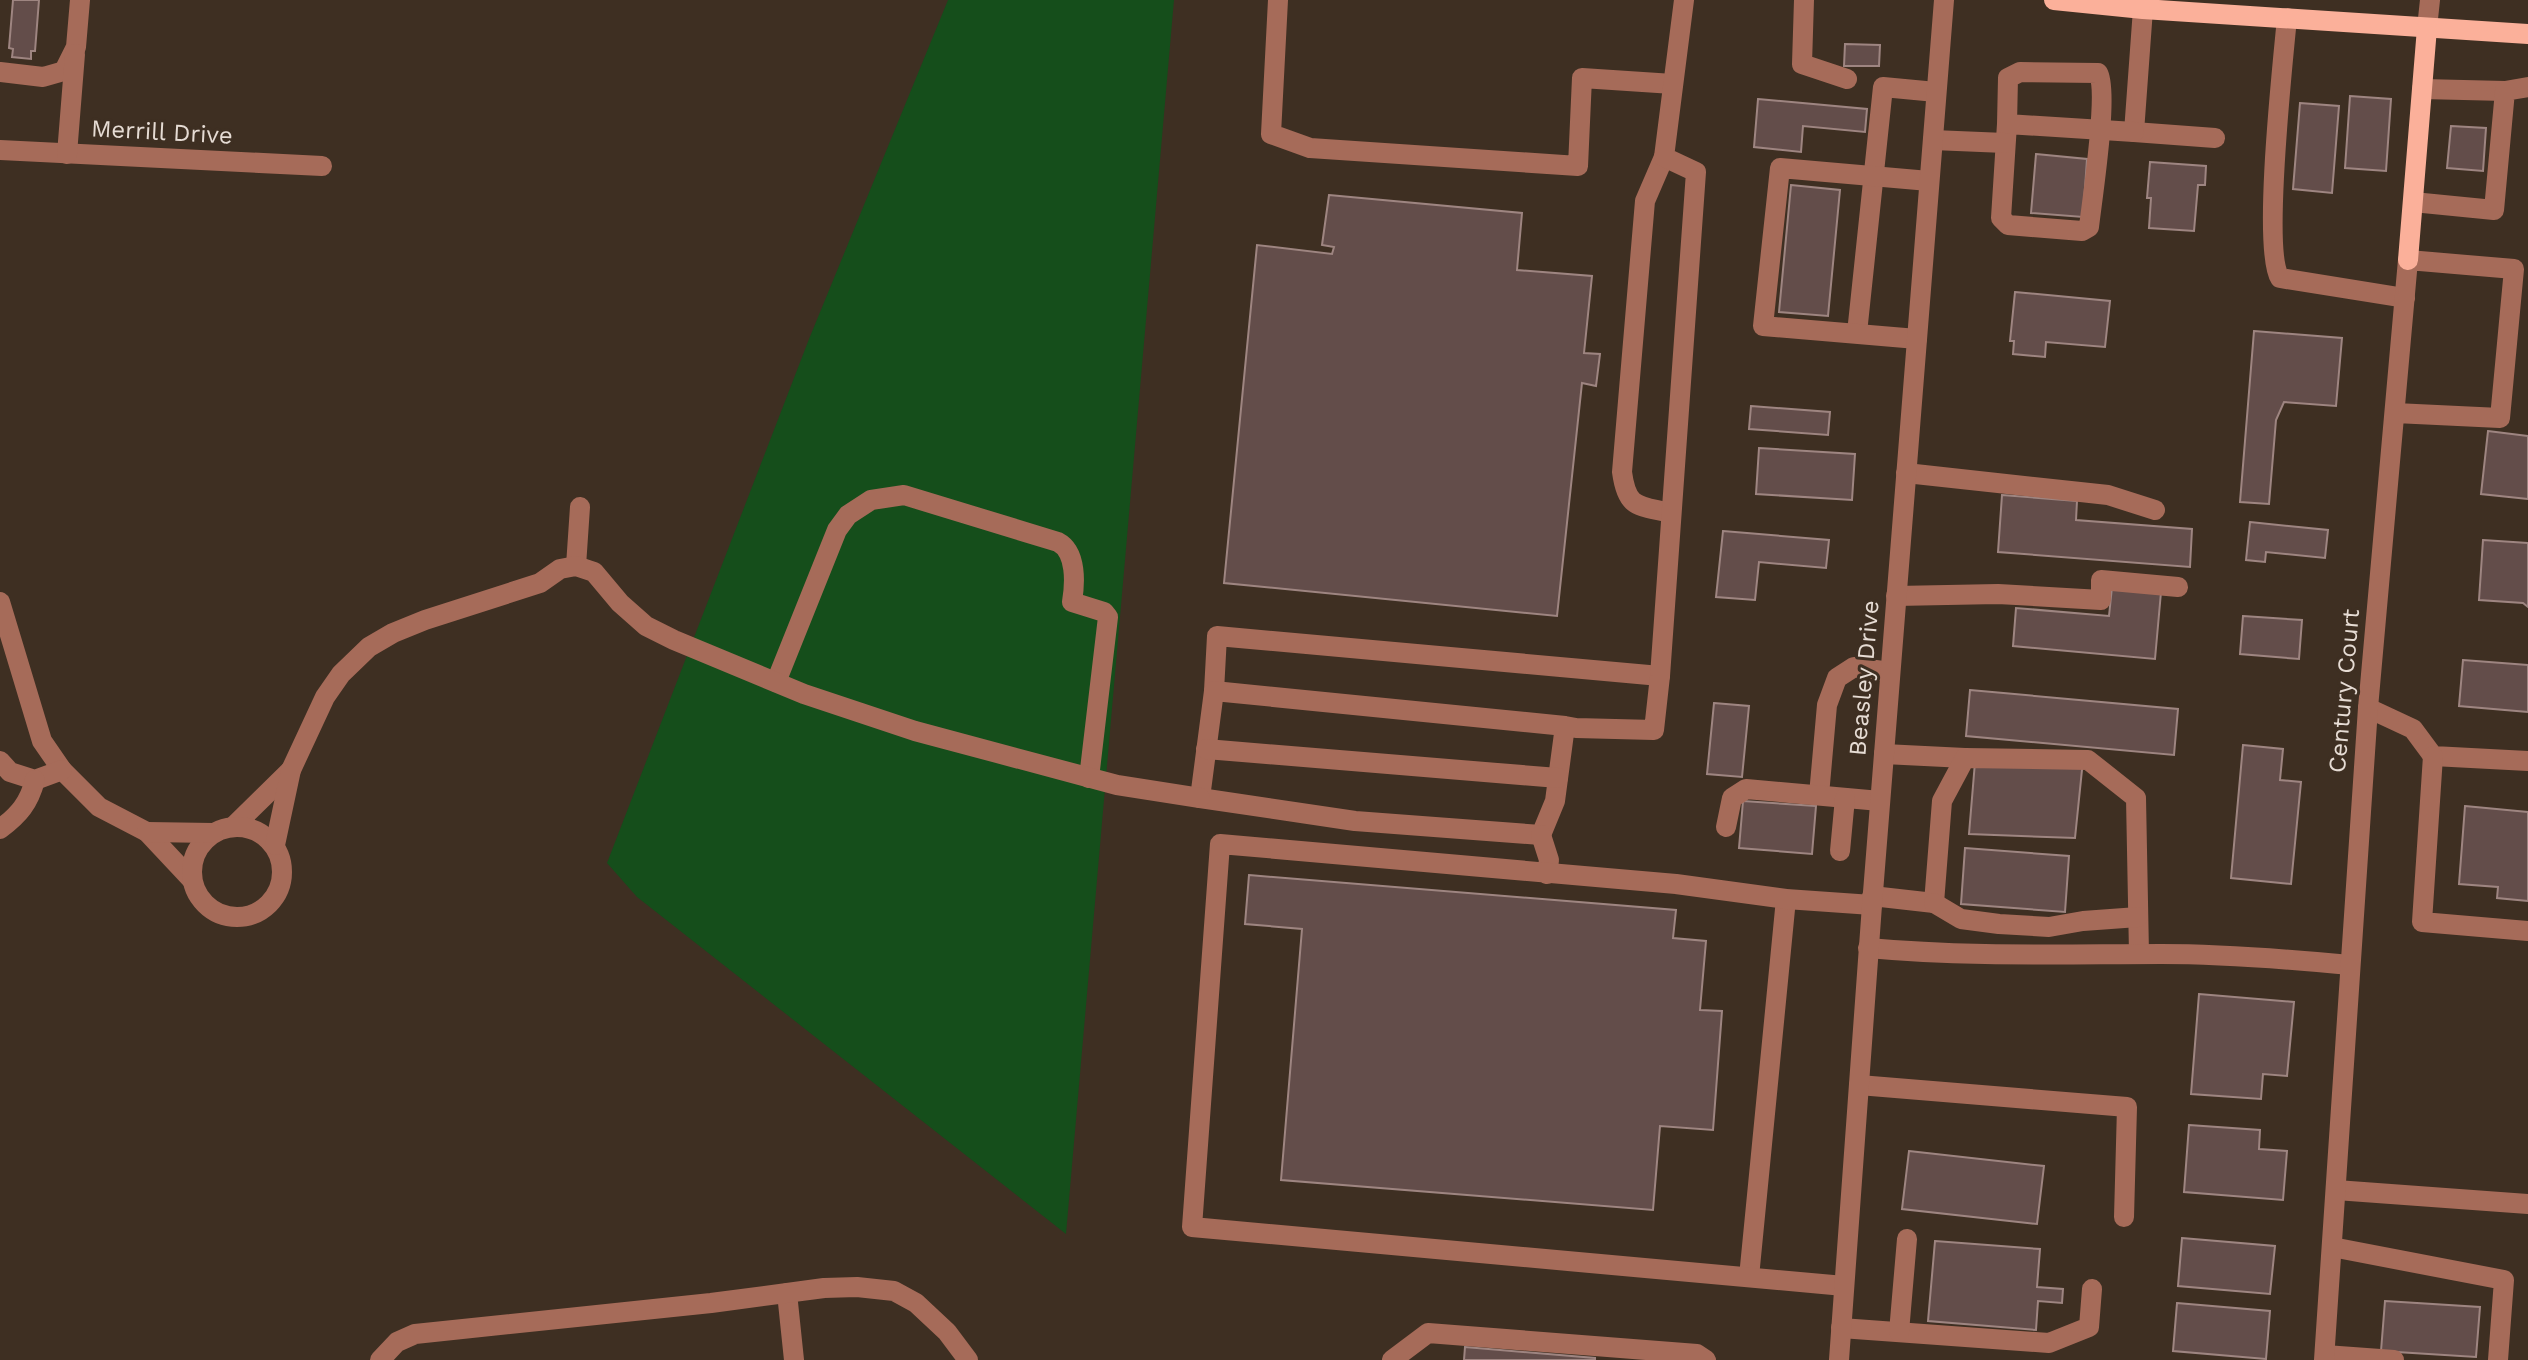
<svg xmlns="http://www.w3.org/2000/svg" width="2528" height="1360" font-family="'Work Sans',sans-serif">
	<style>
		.green { fill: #154e1b }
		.building { fill: #634d4a; stroke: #9e8581; stroke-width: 2 }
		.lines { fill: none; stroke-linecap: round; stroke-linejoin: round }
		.minor { stroke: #a66b59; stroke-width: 20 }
		.major { stroke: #fbb09a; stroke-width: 20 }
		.labels { text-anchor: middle; stroke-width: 6; stroke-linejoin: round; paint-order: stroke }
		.street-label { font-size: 24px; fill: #e6dcd4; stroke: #3e2f22 }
	</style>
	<rect width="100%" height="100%" fill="#3e2f22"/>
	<polygon class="green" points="948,0 1174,0 1066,1234 637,897 607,863 809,339"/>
	<g class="building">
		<polygon points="13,0 39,0 35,51 31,51 31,59 12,57 13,49 9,48"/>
		<polygon points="1845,44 1880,45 1879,66 1844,66"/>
		<polygon points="2350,96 2391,99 2386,171 2345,168"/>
		<polygon points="1758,99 1867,109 1865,132 1803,126 1801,152 1754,147"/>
		<polygon points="2300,103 2339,106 2332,193 2293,189"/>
		<polygon points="2451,126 2486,128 2483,171 2447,168"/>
		<polygon points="2036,154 2087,159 2083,217 2031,213"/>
		<polygon points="2150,162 2206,166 2205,185 2198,185 2194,231 2149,228 2151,198 2147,198"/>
		<polygon points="1791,185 1840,190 1828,316 1779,312"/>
		<polygon points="1329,195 1522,213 1517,270 1592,276 1584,353 1600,354 1596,386 1582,383 1557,616 1224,583 1257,245 1332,254 1334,247 1322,245"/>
		<polygon points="2015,292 2110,301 2105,347 2046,342 2045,357 2013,354 2014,341 2010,341"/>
		<polygon points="2254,331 2342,338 2336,406 2284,402 2276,420 2269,504 2240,502"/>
		<polygon points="1751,406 1830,412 1828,435 1749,429"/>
		<polygon points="2488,431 2528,436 2528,499 2481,494"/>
		<polygon points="1759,448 1855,454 1852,500 1756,494"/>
		<polygon points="2002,495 2077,501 2076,520 2192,529 2190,567 1998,552"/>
		<polygon points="2250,522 2328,530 2325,558 2266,552 2265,562 2246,560"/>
		<polygon points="1723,531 1829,540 1826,568 1759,562 1755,600 1716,597"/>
		<polygon points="2483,540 2528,543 2528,607 2523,603 2479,600"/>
		<polygon points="2112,587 2161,592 2155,659 2013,646 2016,608 2109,616"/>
		<polygon points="2243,616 2302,620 2299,659 2240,654"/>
		<polygon points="2463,660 2528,665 2528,712 2459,706"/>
		<polygon points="1970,690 2178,709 2174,755 1966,736"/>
		<polygon points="1714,703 1749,706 1742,777 1707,774"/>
		<polygon points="2243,745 2283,749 2280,780 2301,782 2291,884 2231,878"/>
		<polygon points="2083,760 2075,838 1969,834 1975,762"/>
		<polygon points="1743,801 1816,806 1812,854 1739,848"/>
		<polygon points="2465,806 2528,812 2528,901 2497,898 2498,887 2459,884"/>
		<polygon points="1965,848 2069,856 2065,912 1961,904"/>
		<polygon points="1249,875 1676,910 1673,938 1706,941 1700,1010 1722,1011 1713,1130 1660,1126 1653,1210 1281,1180 1302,929 1245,924"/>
		<polygon points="2199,994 2294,1002 2287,1076 2263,1074 2261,1099 2191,1094"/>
		<polygon points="2189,1125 2260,1130 2259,1149 2287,1151 2283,1200 2184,1192"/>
		<polygon points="1909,1151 2044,1166 2037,1224 1902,1209"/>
		<polygon points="2182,1238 2275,1246 2270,1294 2178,1286"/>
		<polygon points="1935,1241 2040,1249 2037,1287 2063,1289 2062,1303 2038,1301 2036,1330 1928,1321"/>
		<polygon points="2385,1301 2480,1307 2476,1357 2381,1351"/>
		<polygon points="2177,1303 2270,1311 2266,1359 2173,1351"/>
		<polygon points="1465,1347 1595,1358 1595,1360 1464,1360"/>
	</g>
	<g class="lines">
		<g class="minor">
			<polyline points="1278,0 1271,134 1310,148 1578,166 1582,78 1673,84"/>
			<polyline points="1804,0 1802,64 1847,79"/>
			<polyline points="2143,9 2134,132 2215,138"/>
			<path d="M2287 18C2283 61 2262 251 2280 278L2405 298"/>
			<polyline points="2427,28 2430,0"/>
			<polyline points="0,72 43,77 64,71 76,47 80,0"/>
			<polyline points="2422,89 2505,91"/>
			<path d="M2007 124 2008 78 2020 72 2098 73C2109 91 2092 200 2089 227L2082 231 2008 225 2001 218 2007 124 2134 132"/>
			<polyline points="1933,140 2005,143"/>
			<polyline points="0,150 322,166"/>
			<polyline points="67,154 75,54"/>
			<path d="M1664 157 1645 201 1622 472C1627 509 1638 505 1670 513"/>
			<polyline points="2413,202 2494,210 2505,91 2528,87"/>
			<polyline points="1857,333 1883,87 1936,92"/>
			<polyline points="1917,339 1763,326 1780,168 1929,181"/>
			<polyline points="1906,473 2108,495 2155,510"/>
			<polyline points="576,566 580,507"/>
			<polyline points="1896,596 1998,594 2101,600 2101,580 2178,587"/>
			<polyline points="0,602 42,741 62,770 99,807 147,832 192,880"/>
			<path d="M776 682 837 530 848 515 871 500 904 495 1058 542C1077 552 1075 584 1072 602L1104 612 1108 617 1089 778"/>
			<polyline points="1214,691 1217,636 1660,676"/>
			<polyline points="2368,708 2413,729 2433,756 2528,761"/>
			<polyline points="1565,726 1555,801 1541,835 1355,821 1200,798 1214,691 1565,726 1576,728 1654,730 1660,676 1696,172 1664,157 1684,0"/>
			<polyline points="1206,749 1558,778"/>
			<polyline points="1884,754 1965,758"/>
			<polyline points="2433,756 2422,922 2528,931"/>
			<polyline points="0,761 10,772 35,780 62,770"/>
			<polyline points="1819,795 1827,705 1837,678 1854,667 1890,672"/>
			<polyline points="234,826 291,770"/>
			<circle cx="237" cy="872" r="45"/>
			<polyline points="1726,827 1732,798 1746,789 1880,801"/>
			<path d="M0 829C19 815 29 803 35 780"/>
			<polyline points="147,832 213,833"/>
			<polyline points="1541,835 1549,860 1547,874"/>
			<polyline points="275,845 291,770 325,697 341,674 369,647 393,633 425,620 540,583 560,569 576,566 594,572 620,603 646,626 674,640 804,694 915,731 1117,785 1200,798"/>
			<polyline points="1840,851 1845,798"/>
			<polyline points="1872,896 1934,903 1942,801 1965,758 2088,760 2136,798 2139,954"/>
			<polyline points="1934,903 1961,919 1999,924 2049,927 2083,921 2138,917"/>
			<path d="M1868 948C1966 957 2063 954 2161 954 2224 954 2287 959 2350 965"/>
			<polyline points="1859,1085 2127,1107 2124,1217"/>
			<polyline points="2336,1190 2528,1204"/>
			<polyline points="2332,1247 2504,1280 2498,1360"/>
			<polyline points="1749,1277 1786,899"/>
			<polyline points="1844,1286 1192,1227 1220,844 1676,884 1786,899 1872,905"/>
			<polyline points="787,1293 794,1360"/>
			<polyline points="1841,1328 2049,1343 2089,1327 2092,1289"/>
			<polyline points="1899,1332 1907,1239"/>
			<polyline points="2325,1355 2394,1360"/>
			<polyline points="380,1360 397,1342 415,1334 711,1303 824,1288 857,1287 894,1291 916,1303 947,1332 968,1360"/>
			<polyline points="1392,1360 1428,1333 1697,1354 1706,1360"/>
			<polyline points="1839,1360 1872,905 1944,0"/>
			<polyline points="2324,1360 2368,708 2408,260 2514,269 2500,418 2395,413"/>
		</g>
		<g class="major">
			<polyline points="2054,0 2143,9 2528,34"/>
			<polyline points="2408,260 2427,28"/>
		</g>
	</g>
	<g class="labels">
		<g class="street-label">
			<text transform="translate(162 132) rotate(3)" y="8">Merrill Drive</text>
			<text transform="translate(1864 678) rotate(-85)" y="8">Beasley Drive</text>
			<text transform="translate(2344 691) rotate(-85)" y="8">Century Court</text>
		</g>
	</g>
</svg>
